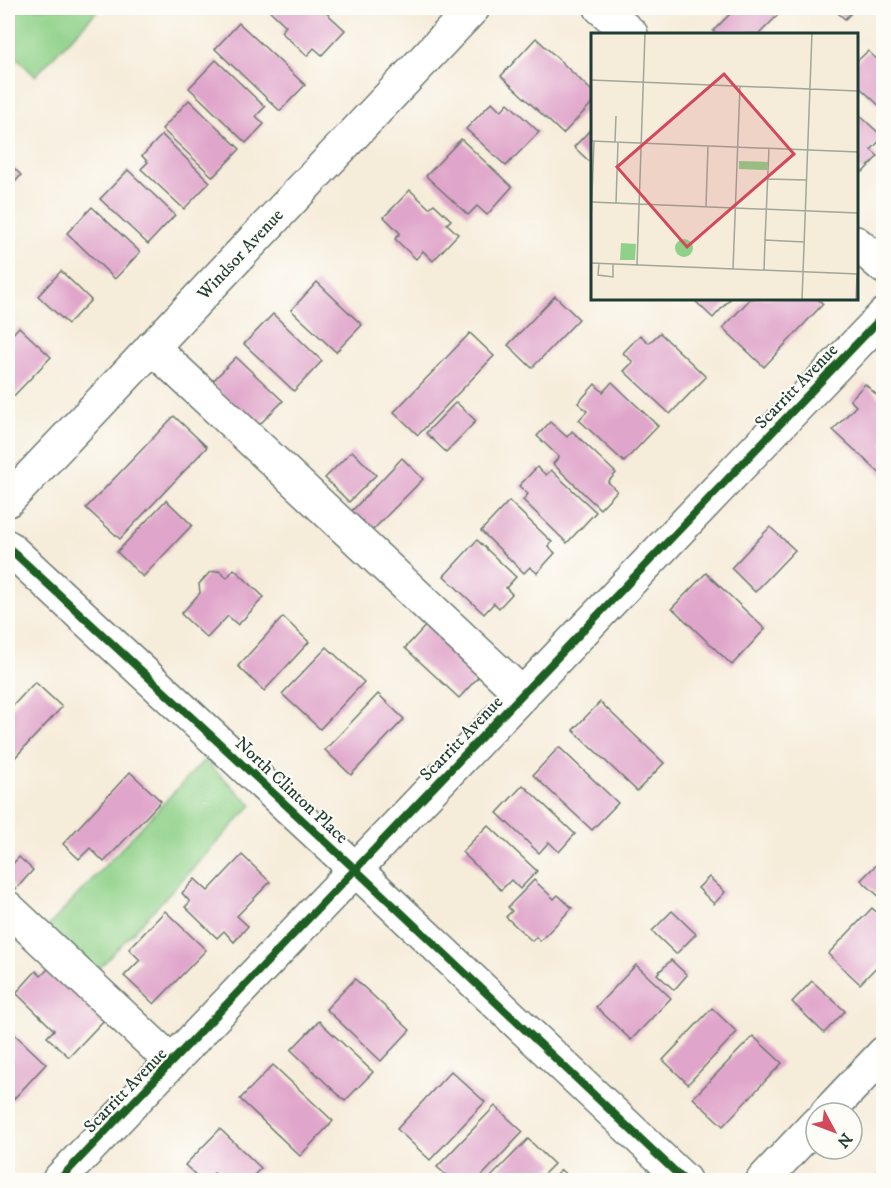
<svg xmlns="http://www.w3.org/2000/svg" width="891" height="1188" font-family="'IM FELL DW Pica',serif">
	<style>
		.green { fill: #8fd188; stroke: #57875e; stroke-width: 1.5 }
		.building { fill: #e0a5ca }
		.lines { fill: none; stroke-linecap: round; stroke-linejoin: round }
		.minor-casing { stroke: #6a7a6e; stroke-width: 36 }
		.minor { stroke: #fff; stroke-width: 33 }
		.cycleway-casing { stroke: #fdfcf7; stroke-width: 11 }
		.cycleway { stroke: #1b5e20; stroke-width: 8 }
		.labels { text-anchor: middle; stroke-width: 4.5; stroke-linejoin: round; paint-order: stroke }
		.street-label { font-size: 18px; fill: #1f3d34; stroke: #fdfcf7 }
		.inset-road { fill: none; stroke: #a0a698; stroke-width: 1.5 }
		.view { fill: #d1495b; fill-opacity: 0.15; stroke: #d1495b; stroke-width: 3 }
		.inset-edge { fill: none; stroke: #1f3d34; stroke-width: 3 }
	</style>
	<rect width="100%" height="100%" fill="#fdfcf7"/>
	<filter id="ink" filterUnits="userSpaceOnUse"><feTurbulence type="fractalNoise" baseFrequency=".0167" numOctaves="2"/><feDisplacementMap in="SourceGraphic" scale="12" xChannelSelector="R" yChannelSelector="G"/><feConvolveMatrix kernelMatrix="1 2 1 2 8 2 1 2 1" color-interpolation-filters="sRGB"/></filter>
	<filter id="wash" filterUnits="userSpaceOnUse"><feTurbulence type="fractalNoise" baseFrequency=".008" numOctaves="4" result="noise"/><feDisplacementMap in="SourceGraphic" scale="24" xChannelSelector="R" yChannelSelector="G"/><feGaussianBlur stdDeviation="1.35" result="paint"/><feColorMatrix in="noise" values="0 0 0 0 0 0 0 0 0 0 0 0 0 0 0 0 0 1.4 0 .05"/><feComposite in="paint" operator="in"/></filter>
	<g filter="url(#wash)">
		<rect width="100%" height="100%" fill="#f6ecda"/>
		<g class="green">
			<polygon points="8,8 100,8 35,76 8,49"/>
			<polygon points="204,760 252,805 91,977 43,932"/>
		</g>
		<g id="blocks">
			<g class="building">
				<polygon points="267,8 321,8 345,30 322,55 314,48 307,56 281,32 286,26"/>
				<polygon points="736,8 785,8 759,34 717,34 713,31"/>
				<polygon points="832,8 856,8 845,19"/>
				<polygon points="239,23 305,85 280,111 215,49"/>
				<polygon points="536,38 592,91 592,103 563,134 501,76"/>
				<polygon points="868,51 884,66 884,110 856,84 856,62"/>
				<polygon points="216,60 265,107 256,116 264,124 246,143 189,88"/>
				<polygon points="189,100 240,149 213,177 162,129"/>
				<polygon points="492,102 501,111 508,103 539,132 506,166 466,129"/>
				<polygon points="856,112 883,137 871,150 878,156 863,172 856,166"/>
				<polygon points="592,128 592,164 574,147"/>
				<polygon points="162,135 210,182 184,209 141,169 148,162 142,156"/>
				<polygon points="461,139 512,187 487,215 477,206 468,215 426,176"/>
				<polygon points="8,162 21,175 8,190"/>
				<polygon points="128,170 175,215 148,244 100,199"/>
				<polygon points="410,190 429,208 434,204 451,220 447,224 458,234 433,261 423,251 416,259 395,239 400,233 384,217"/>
				<polygon points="92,207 140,252 115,279 67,233"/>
				<polygon points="61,271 91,300 68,324 38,296"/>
				<polygon points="317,282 362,325 336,352 291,310"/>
				<polygon points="555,296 579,319 532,368 508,345"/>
				<polygon points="692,298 731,298 713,318"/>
				<polygon points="751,298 817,298 823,304 764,367 723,328"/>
				<polygon points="273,314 322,361 294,391 244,344"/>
				<polygon points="19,327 51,357 8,402 8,339"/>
				<polygon points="470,333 494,356 418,435 394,412"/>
				<polygon points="660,333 706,377 670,414 624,371 633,362 623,353 640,335 649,343"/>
				<polygon points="236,357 283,401 257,427 211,383"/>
				<polygon points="612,382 658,426 624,462 579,420 587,411 578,403 595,384 603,392"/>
				<polygon points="865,384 884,402 884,477 833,430 856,406 850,400"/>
				<polygon points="456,402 476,421 446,452 426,433"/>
				<polygon points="174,416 207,447 120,539 86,508"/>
				<polygon points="550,422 567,437 572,431 616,473 608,482 617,491 600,509 553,464 559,457 537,436"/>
				<polygon points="352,451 376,475 349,502 325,478"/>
				<polygon points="402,458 423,479 368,535 348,515"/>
				<polygon points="537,467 546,475 551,470 596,512 567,543 523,500 528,494 519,486"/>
				<polygon points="166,500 192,525 143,577 117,552"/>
				<polygon points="509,501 552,542 548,546 555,553 537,573 530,567 524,573 481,531"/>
				<polygon points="770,527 795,550 755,592 731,568"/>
				<polygon points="477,540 516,577 506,588 512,594 499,608 494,603 484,614 444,576"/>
				<polygon points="234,569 264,597 238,625 228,616 207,638 181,614 200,593 199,584 210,572 219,571 227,578"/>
				<polygon points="706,573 765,629 732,665 672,608"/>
				<polygon points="283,617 309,642 264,691 238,666"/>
				<polygon points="429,622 482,673 459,698 405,648"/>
				<polygon points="327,647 364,682 320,729 282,694"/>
				<polygon points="35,682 62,707 8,765 8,711"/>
				<polygon points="378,694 404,719 351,775 325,750"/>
				<polygon points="600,702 664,763 637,791 573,730"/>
				<polygon points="559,747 618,803 592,830 533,775"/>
				<polygon points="130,772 161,801 104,862 90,848 79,859 63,844"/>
				<polygon points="523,785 575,834 559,852 549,842 539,853 497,813"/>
				<polygon points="488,825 537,871 520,889 511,880 501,890 462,852"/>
				<polygon points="242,855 270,882 237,916 248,926 234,942 224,931 217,938 185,907 190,902 182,893 195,879 208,891"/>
				<polygon points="19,857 33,870 16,889 8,881 8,869"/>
				<polygon points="884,857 884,901 861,880"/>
				<polygon points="709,877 725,892 714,904 698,888"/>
				<polygon points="534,880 554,899 558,895 572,908 540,941 536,937 532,941 506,917 512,911 508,907"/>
				<polygon points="872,908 884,919 884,959 860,984 828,954"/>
				<polygon points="165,911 206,950 154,1004 124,976 140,960 129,949"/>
				<polygon points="672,911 696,934 676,954 652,931"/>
				<polygon points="671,960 687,975 674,990 657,974"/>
				<polygon points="636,965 671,998 631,1040 596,1007"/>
				<polygon points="50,967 105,1019 69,1057 47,1037 54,1030 16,993 36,971 41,976"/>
				<polygon points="355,979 410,1030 381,1061 326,1009"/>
				<polygon points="812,981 845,1011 824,1033 792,1002"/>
				<polygon points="712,1008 737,1032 688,1084 663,1060"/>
				<polygon points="319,1021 373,1072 345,1101 291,1050"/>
				<polygon points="8,1028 46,1064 8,1105"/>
				<polygon points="753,1036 782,1063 723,1126 693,1098"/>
				<polygon points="273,1065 333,1121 300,1156 240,1099"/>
				<polygon points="451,1071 485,1102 430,1160 397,1129"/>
				<polygon points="495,1106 523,1132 478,1180 452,1180 437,1167"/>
				<polygon points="220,1129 261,1168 249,1180 222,1180 214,1173 208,1180 201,1180 185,1165"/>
				<polygon points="528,1139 554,1164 538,1180 488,1180"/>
				<polygon points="884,1169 884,1180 873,1180"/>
				<polygon points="561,1170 572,1180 550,1180"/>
			</g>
		</g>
	</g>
	<g filter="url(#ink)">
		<use href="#blocks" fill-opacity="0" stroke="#6a7a6e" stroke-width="1.5"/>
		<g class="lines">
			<defs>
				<g id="minor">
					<polyline points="601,8 631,34"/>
					<polyline points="856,243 884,267"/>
					<polyline points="152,347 523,695"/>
					<polyline points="8,500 473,8"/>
					<polyline points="8,547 356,870 684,1180"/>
					<polyline points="8,908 172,1062"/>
					<polyline points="827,1113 884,1053"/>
					<polyline points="59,1180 884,315"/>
					<polyline points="763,1180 816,1124"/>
				</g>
			</defs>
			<use href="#minor" class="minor-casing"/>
			<use href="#minor" class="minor"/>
			<defs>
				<g id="cycleway">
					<polyline points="8,547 356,870 684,1180"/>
					<polyline points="59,1180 884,315"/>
				</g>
			</defs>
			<use href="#cycleway" class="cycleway-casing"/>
			<use href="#cycleway" class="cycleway"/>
		</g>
	</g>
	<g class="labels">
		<g class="street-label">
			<text transform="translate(240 254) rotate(-47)" y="6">Windsor Avenue</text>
			<text transform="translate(796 386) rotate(-46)" y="6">Scarritt Avenue</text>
			<text transform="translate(461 738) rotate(-46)" y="6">Scarritt Avenue</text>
			<text transform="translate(292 790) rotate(43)" y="6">North Clinton Place</text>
			<text transform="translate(125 1090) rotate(-46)" y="6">Scarritt Avenue</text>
		</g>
	</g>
	<g transform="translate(591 33)">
		<rect width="267" height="267" fill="#f6ecda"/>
		<path d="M148 128 177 129 176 137 148 136ZM84 215a9 9 0 1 1 18 0a9 9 0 1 1-18 0ZM30 210 45 211 44 227H29Z" fill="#8fd188"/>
		<path class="inset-road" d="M0 47 267 58M0 108 267 119M24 109 25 83M177 146 215 147M0 169 267 180M25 170 27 109M115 173 117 113M0 190 3 108M174 207 178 115M0 230 267 241M8 230 7 242 22 244V231M46 232 54 0M142 236 149 53M173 237 174 207 213 209M211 267 221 0M265 267 266 241"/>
		<path class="view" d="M133 41 203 121 96 214 26 134Z"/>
		<rect width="267" height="267" class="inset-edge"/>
	</g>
	<rect width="891" height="1188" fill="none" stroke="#fdfcf7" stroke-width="30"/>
	<g transform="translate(834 1131) rotate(131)"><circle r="28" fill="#fdfcf7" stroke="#a4b0a9" stroke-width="1.5"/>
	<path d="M0-4.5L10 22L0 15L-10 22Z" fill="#d1495b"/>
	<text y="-9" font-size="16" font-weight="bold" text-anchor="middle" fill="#1f3d34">N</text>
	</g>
</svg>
